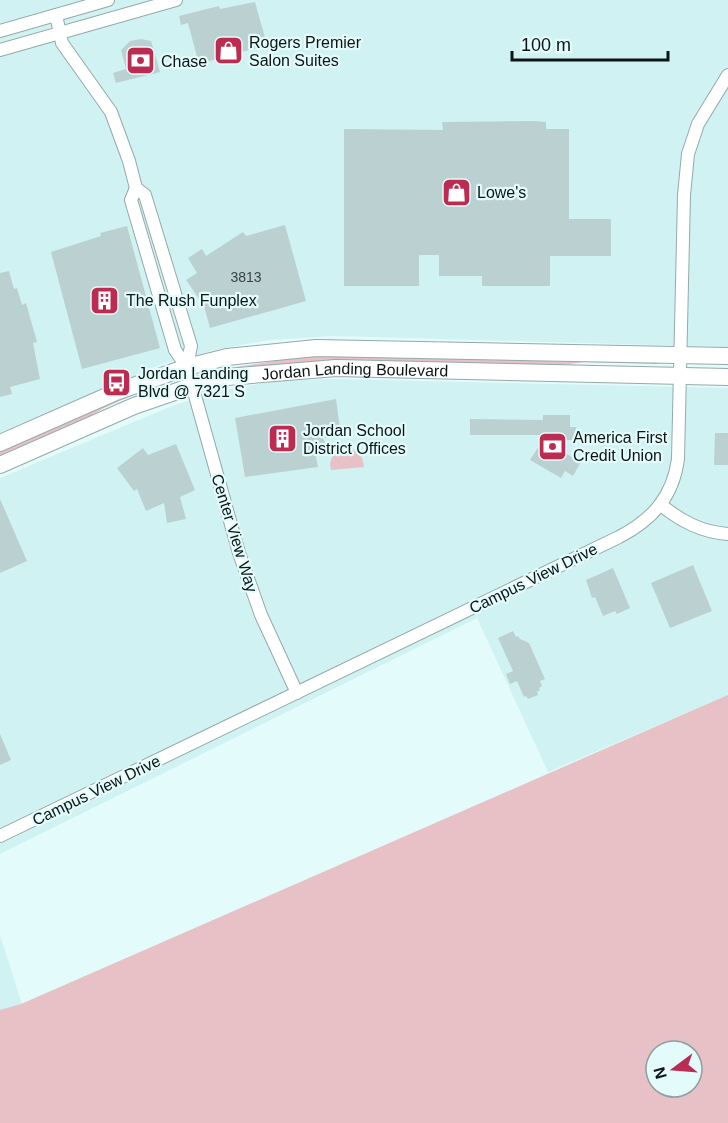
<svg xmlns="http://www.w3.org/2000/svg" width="728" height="1123" font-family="Helvetica,sans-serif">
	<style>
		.built { fill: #d1f2f2; fill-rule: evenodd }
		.green { fill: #e7c1c5; fill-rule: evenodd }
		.building { fill: #bbd1d1 }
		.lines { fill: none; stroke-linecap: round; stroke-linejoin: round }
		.minor-casing { stroke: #94aaa9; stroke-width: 14 }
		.major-casing { stroke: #94aaa9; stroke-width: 18 }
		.minor { stroke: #fff; stroke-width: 12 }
		.major { stroke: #fff; stroke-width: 16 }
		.labels { text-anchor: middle; stroke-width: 4.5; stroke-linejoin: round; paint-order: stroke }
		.number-label { font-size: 14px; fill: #384444 }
		.poi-label { font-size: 16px; fill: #0d1515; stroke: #e4fbfb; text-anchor: start }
		.street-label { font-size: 16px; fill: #0d1515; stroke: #e4fbfb }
	</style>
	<rect width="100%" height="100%" fill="#e4fbfb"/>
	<g class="built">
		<polygon points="0,0 728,0 728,347 335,336 269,340 219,349 162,364 0,433"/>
		<path d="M332 379 728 388V1123H0V935L22 1004 703 706 548 772 477 618 0 854V478L172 406 218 391 276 381ZM656 1051H692V1087H656Z"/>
	</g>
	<g class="green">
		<polygon points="324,353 658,360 658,364 585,362 547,367 316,362 254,367 213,375 213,372 218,370"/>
		<polygon points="133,395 104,408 74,426 0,459 0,449 106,403"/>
		<path d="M344 448C356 449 363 455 364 467L331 470C328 459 334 452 344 448Z"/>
		<path d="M728 695V1123H0V1010L21 1004ZM656 1051H692V1087H656Z"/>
	</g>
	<g class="building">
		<polygon points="255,2 267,45 199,64 188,23 181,25 179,16 219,6 220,9"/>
		<polygon points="141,39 151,41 160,72 116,83 113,73 126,69 121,50 130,41"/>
		<polygon points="534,121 546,122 546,129 569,129 569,219 611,219 611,256 550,256 550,286 482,286 482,276 439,276 439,255 419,255 419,286 344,286 344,129 443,130 442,122"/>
		<polygon points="285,225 306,301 210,328 204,306 186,280 197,273 188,258 202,249 206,256 243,232 246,236"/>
		<polygon points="127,226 160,348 82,369 51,252 101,236 100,233"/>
		<polygon points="9,271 14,289 17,288 22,305 26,303 37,342 33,343 40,379 10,387 12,394 0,397 0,273"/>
		<polygon points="336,399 341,436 323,438 327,447 326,450 316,457 318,467 245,477 235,418"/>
		<polygon points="543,415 570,415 570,427 576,427 576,440 565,440 565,453 581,462 573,476 565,471 561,478 530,460 546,435 470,435 470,419 543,420"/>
		<polygon points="715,433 728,433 728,465 714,465"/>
		<polygon points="176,444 195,490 180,497 186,519 167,523 164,503 146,511 137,489 134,491 117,468 143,448 148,455"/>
		<polygon points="0,499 27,561 0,573"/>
		<polygon points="693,565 712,611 670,628 651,583"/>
		<polygon points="613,568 630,608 617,614 615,611 603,616 595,597 592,598 586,580"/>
		<polygon points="513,631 516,637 518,636 520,639 529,643 545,679 540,681 542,686 539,688 540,690 537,692 538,695 528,699 526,696 524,697 517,681 510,684 506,674 513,671 498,638"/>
		<polygon points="0,734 11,760 0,765"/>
	</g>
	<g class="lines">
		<defs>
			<g id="minor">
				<polyline points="56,15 62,43 111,112 129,161 136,188 145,195 191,346 187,367"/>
				<polyline points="0,31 108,0"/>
				<polyline points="0,50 176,0"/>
				<polyline points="136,188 131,200 175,350 187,367 239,553 261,615 297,693"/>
				<path d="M661 505C681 521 701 532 728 534"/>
				<path d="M0 836 619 537C652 520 673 497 678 459L684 195 688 154 698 124 728 75"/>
			</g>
			<g id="major">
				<polyline points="0,443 116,392 187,367 227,357 316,348 728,356"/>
				<path id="s1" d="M0 465 134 406 192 386 227 377 336 368 728 377"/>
			</g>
		</defs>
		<use href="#minor" class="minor-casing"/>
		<use href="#major" class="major-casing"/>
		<use href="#minor" class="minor"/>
		<use href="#major" class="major"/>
	</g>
	<defs>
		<symbol id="shop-square" viewBox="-11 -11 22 22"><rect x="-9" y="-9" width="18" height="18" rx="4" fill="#bc2c51" stroke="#e4fbfb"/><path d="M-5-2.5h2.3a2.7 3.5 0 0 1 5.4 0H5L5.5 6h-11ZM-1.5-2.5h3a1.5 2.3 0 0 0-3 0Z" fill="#fff"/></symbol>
		<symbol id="bank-square" viewBox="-11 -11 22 22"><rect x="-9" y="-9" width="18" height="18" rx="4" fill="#bc2c51" stroke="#e4fbfb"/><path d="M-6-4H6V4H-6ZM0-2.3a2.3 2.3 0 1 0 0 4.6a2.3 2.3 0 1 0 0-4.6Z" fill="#fff"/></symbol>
		<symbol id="building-square" viewBox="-11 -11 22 22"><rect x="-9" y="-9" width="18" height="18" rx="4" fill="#bc2c51" stroke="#e4fbfb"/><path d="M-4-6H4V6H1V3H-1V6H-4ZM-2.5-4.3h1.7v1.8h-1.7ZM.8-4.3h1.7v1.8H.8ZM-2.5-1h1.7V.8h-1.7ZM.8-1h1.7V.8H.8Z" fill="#fff"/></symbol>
		<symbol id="bus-square" viewBox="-11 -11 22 22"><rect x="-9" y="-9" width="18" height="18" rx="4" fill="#bc2c51" stroke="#e4fbfb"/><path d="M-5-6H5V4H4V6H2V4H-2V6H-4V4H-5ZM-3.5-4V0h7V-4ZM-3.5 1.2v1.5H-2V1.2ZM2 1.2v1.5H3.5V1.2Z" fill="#fff"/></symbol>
	</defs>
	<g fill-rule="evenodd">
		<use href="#shop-square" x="212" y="34" width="33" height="33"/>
		<use href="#bank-square" x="124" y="44" width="33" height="33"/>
		<use href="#shop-square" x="440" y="176" width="33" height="33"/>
		<use href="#building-square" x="88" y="284" width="33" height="33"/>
		<use href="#bus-square" x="100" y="366" width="33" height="33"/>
		<use href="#building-square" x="266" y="422" width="33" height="33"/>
		<use href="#bank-square" x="536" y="430" width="33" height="33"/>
	</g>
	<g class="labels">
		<g class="number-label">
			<text x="246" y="282">3813</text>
		</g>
		<g class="poi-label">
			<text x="249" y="48">Rogers Premier<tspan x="249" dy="18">Salon Suites</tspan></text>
			<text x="161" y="67">Chase</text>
			<text x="477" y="198">Lowe's</text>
			<text x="126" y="306">The Rush Funplex</text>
			<text x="138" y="379">Jordan Landing<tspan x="138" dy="18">Blvd @ 7321 S</tspan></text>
			<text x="303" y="436">Jordan School<tspan x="303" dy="18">District Offices</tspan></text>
			<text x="573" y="443">America First<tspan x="573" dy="18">Credit Union</tspan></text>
		</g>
		<g class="street-label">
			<text dy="6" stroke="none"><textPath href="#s1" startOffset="372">Jordan Landing Boulevard</textPath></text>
			<text transform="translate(235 533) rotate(73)" y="6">Center View Way</text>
			<text transform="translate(533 578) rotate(-26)" y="6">Campus View Drive</text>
			<text transform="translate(96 790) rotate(-26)" y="6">Campus View Drive</text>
		</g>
	</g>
	<g transform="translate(674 1069) rotate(254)"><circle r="28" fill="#e4fbfb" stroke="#8e9f9f" stroke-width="1.5"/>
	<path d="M0-4.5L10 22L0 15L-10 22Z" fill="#bc2c51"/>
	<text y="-9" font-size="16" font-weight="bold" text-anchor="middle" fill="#0d1515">N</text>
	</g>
	<path d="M512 51v9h156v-9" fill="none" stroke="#0d1515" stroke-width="3"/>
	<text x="521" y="51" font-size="18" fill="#0d1515" stroke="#e4fbfb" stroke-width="4.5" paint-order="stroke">100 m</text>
</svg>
